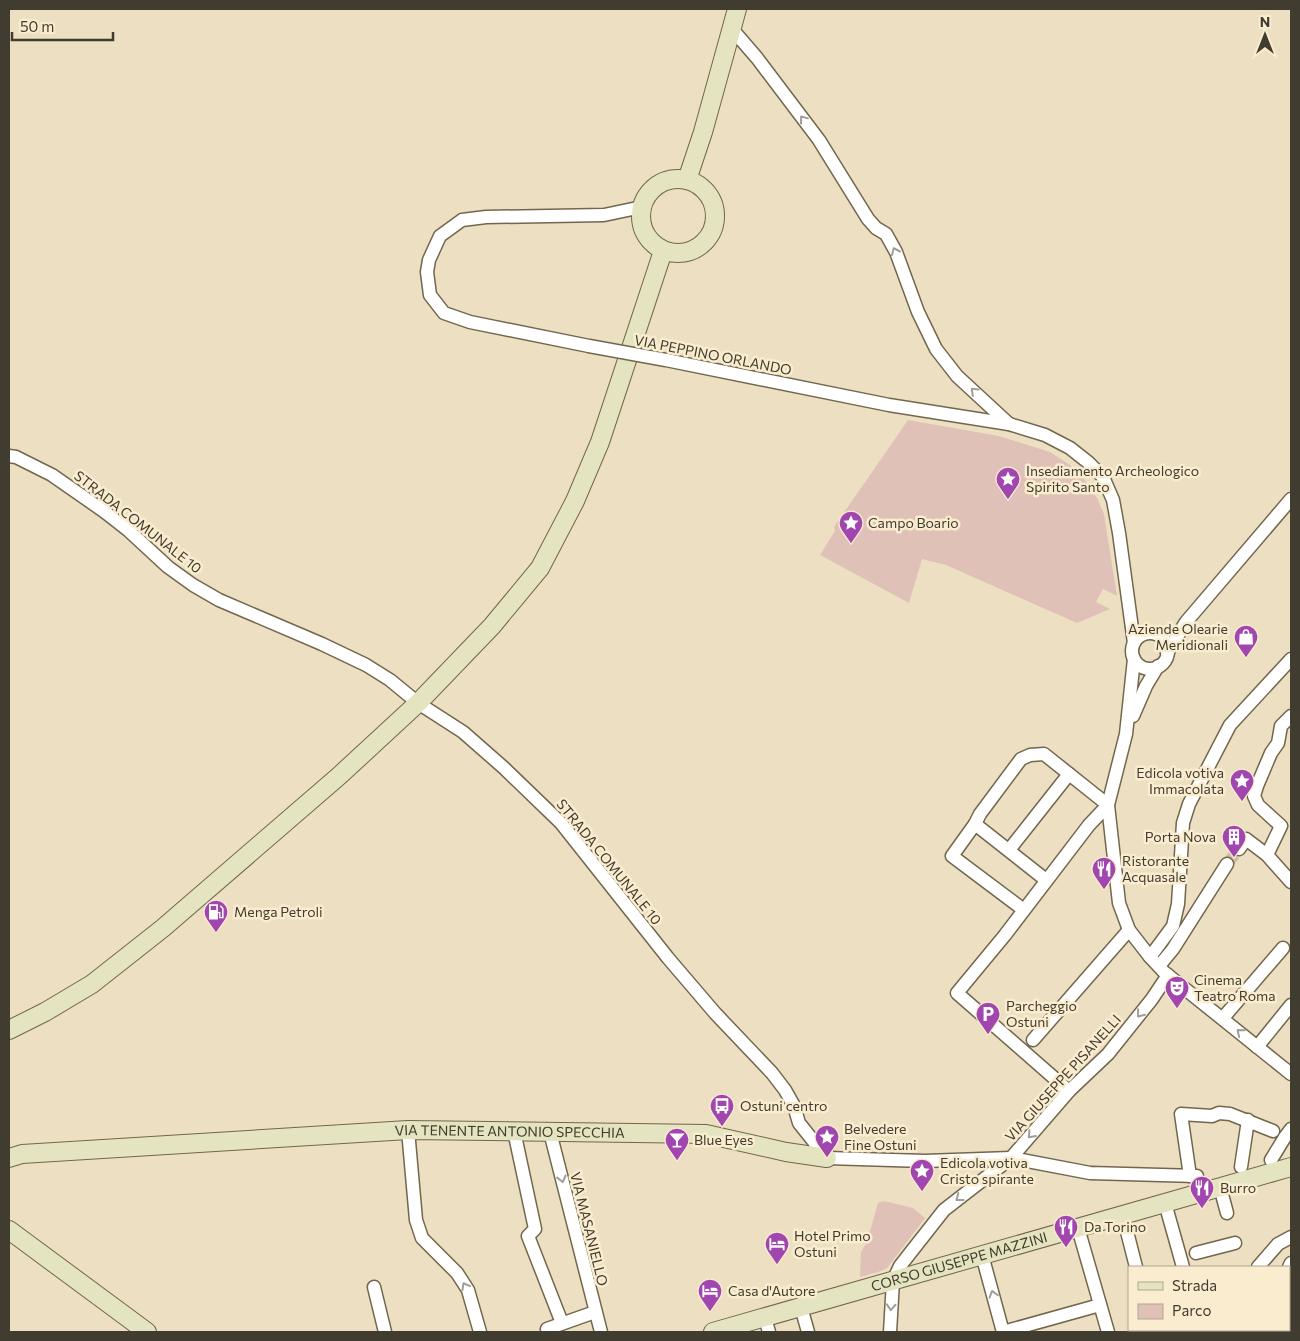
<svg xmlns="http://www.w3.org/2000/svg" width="1300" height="1341" font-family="Commissioner,sans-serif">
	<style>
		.green { fill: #e0c1b8 }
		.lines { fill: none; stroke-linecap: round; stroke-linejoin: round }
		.street-tunnel { stroke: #cbbea5; stroke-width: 12; stroke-dasharray: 12 6; stroke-linecap: butt }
		.street-casing { stroke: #72664d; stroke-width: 15 }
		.secondary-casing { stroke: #72664d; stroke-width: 20 }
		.street { stroke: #fff; stroke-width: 12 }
		.secondary { stroke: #e4e4c0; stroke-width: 18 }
		.street-bridge-casing { stroke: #72664d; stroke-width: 15; stroke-linecap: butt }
		.street-bridge { stroke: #fff; stroke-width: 12 }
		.oneway { stroke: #a09e98 }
		.labels { text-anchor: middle; stroke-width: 5; stroke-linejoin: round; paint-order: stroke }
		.street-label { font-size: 14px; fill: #413c30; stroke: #faeccf }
		.poi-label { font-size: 14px; fill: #413c30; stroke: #faeccf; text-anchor: start }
	</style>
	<rect width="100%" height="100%" fill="#eddfc2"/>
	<g class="green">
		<polygon points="908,420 999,436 1050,452 1070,465 1084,479 1097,498 1104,514 1117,596 1103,589 1096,602 1110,609 1077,623 946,565 922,559 909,603 820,555 835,531 834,527"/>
		<polygon points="884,1201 913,1208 925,1218 887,1268 881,1271 860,1277 861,1252 867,1242 878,1203"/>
	</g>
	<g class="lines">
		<polyline class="street-tunnel" points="1227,864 1239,849"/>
		<defs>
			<g id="street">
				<polyline points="732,29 757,58 819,140 868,219 876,228 886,234 896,252 918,312 936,349 957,376 1009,424"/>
				<polyline points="589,346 470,322 444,313 430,295 427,272 429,260 440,236 462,220 486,217 604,215 642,207"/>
				<polyline points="666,360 889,405 1009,424 1045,435 1070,448 1089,463 1103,477 1113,500 1119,533 1134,643"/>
				<polyline points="9,456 16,457 52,475 105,512 128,530 168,567 193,585 219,600 322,644 366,665 390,680 418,703 463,732 504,768 561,823 668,958 715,1013 772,1073 785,1090 794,1106 799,1123 827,1158 925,1161 1011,1158 1090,1173 1197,1176"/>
				<circle cx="1150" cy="651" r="18"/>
				<polyline points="1167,653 1186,622 1291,499"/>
				<polyline points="1134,659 1126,734 1108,805 1119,903 1129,930 1150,957 1164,972 1291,1074"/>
				<polyline points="1133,716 1146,686 1158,666"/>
				<polyline points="975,824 1046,880"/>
				<polyline points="1239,849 1246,839 1267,855 1291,882"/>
				<polyline points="1009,850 1069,774"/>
				<polyline points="1267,855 1281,826 1258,805 1254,796 1257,786 1271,753 1278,743 1281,726 1291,716"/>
				<polyline points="1024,910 952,856 975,824 980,814 1021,759 1030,755 1044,754 1108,805 1089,825 1005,935 957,993 1069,1091"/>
				<polyline points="1150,957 1173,926 1178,904 1183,823 1189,804 1230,725 1291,659"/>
				<polyline points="1159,966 1173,949 1227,864"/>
				<polyline points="1223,1018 1283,948"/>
				<polyline points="1033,1040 1129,930"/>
				<polyline points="1257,1047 1291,1005"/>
				<polyline points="408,1130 416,1220 422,1238 457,1273 468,1290 480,1332"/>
				<polyline points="514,1131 535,1229 528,1236 562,1323"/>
				<polyline points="550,1132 601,1332"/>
				<polyline points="1271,1160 1285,1137 1291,1129"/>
				<polyline points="1241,1167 1248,1120"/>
				<polyline points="1190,1176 1181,1114 1212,1116 1219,1113 1230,1114 1273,1131"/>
				<polyline points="1220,1187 1227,1213"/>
				<polyline points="1165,1203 1183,1267"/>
				<polyline points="1123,1216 1136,1267"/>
				<polyline points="1078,1228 1108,1332"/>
				<polyline points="1196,1253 1235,1243"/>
				<polyline points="982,1255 1003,1332 1100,1305"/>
				<polyline points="1258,1267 1278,1244 1291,1237"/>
				<polyline points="1289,1267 1291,1263"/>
				<polyline points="374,1287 385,1332"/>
				<polyline points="801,1307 808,1332"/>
				<polyline points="765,1318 769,1332"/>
				<polyline points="547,1329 595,1312"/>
				<polyline points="1223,1330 1225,1332"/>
				<polyline points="890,1332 893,1281 900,1266 944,1210 1011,1158 1069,1091 1108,1054 1152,999 1168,975"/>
				<polyline points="1198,1332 1200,1330"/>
				<polyline points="1248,1332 1250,1330"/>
			</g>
			<g id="secondary">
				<circle cx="678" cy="216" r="37"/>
				<polyline points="687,180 703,132 737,9"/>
				<polyline points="9,1030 45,1012 92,984 163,928 339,776 418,703 492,626 540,568 575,501 600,442 663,251"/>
				<path id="s1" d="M9 1158 22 1154 408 1130 706 1134 786 1152 827 1158"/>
				<polyline points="9,1230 147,1332"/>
				<path id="s2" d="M713 1332 1291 1167"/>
			</g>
		</defs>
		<use href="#street" class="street-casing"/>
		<use href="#secondary" class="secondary-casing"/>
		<use href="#street" class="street"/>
		<use href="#secondary" class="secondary"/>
		<defs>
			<polyline id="street-bridge" points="589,346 666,360"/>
		</defs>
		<use href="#street-bridge" class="street-bridge-casing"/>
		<use href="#street-bridge" class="street-bridge"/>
	</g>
	<defs><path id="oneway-chevron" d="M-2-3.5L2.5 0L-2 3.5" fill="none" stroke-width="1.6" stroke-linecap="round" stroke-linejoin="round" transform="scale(1.25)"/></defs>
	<g class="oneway">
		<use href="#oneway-chevron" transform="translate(803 119) rotate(-127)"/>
		<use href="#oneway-chevron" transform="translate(895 251) rotate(-114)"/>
		<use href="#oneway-chevron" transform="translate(974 391) rotate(-137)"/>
		<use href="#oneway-chevron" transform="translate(1140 1014) rotate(128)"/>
		<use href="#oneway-chevron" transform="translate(1240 1032) rotate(-140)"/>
		<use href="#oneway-chevron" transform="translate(1031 1135) rotate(132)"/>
		<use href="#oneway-chevron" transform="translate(562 1179) rotate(76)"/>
		<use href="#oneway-chevron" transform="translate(959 1198) rotate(142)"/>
		<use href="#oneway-chevron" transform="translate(465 1286) rotate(-119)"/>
		<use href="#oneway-chevron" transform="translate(993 1294) rotate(-106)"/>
		<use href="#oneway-chevron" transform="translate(891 1307) rotate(93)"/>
	</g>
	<defs>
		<symbol id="sight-pin" viewBox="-11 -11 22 30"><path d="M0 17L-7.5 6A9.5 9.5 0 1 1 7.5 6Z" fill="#a145af" stroke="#faeccf"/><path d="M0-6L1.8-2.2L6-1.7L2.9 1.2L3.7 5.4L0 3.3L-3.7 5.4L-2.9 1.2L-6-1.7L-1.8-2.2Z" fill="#fff"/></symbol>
		<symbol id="shop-pin" viewBox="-11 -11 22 30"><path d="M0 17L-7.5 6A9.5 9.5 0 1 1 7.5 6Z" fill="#a145af" stroke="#faeccf"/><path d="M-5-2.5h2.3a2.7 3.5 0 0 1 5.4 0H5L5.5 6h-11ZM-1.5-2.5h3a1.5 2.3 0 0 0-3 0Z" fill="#fff"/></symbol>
		<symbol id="building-pin" viewBox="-11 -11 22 30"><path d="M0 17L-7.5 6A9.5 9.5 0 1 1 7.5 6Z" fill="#a145af" stroke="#faeccf"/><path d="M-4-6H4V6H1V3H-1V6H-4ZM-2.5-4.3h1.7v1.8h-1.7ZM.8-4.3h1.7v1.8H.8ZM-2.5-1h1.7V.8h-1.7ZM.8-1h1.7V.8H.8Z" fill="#fff"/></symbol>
		<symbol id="restaurant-pin" viewBox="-11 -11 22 30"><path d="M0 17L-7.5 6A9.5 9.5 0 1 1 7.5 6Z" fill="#a145af" stroke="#faeccf"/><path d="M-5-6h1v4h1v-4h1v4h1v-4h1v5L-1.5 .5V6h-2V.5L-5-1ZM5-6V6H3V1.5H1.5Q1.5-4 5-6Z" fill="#fff"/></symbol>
		<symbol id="fuel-pin" viewBox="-11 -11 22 30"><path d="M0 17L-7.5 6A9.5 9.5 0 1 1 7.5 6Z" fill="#a145af" stroke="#faeccf"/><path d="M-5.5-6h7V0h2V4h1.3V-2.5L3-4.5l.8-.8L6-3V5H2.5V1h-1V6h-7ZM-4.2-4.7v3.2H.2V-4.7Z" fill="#fff"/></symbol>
		<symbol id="theatre-pin" viewBox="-11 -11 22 30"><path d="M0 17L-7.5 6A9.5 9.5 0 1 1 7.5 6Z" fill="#a145af" stroke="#faeccf"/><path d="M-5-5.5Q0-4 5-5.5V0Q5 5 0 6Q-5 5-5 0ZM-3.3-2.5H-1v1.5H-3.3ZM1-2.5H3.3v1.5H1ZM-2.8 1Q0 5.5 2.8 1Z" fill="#fff"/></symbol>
		<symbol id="parking-pin" viewBox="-11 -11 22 30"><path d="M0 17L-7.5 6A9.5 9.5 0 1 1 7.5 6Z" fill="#a145af" stroke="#faeccf"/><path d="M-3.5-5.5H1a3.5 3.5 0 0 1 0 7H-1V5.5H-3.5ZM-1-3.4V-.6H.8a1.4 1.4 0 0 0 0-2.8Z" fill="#fff"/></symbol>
		<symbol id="bus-pin" viewBox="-11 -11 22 30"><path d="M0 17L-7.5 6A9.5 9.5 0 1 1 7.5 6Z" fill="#a145af" stroke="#faeccf"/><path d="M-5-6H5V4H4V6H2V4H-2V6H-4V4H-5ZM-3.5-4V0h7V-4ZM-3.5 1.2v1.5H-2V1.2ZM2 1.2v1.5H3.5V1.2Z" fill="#fff"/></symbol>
		<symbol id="bar-pin" viewBox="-11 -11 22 30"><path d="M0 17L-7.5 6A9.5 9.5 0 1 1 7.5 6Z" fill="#a145af" stroke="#faeccf"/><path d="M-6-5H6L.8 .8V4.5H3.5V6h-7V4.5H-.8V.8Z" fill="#fff"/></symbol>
		<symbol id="hotel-pin" viewBox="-11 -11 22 30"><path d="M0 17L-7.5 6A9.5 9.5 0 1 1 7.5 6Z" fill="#a145af" stroke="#faeccf"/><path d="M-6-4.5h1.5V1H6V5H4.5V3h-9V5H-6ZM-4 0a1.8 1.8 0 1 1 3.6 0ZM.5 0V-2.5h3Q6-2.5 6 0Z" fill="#fff"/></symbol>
	</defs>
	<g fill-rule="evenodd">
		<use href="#sight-pin" x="994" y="465" width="28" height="38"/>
		<use href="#sight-pin" x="837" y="509" width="28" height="38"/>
		<use href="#shop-pin" x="1232" y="623" width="28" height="38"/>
		<use href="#sight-pin" x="1228" y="767" width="28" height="38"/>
		<use href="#building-pin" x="1220" y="823" width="28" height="38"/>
		<use href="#restaurant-pin" x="1090" y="855" width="28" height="38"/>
		<use href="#fuel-pin" x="202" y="898" width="28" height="38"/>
		<use href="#theatre-pin" x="1163" y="974" width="28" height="38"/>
		<use href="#parking-pin" x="974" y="1000" width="28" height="38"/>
		<use href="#bus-pin" x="708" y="1092" width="28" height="38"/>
		<use href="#sight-pin" x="813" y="1123" width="28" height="38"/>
		<use href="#bar-pin" x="663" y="1126" width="28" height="38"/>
		<use href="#sight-pin" x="908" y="1157" width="28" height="38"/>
		<use href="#restaurant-pin" x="1188" y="1174" width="28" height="38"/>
		<use href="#restaurant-pin" x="1052" y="1213" width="28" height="38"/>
		<use href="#hotel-pin" x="763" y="1230" width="28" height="38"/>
		<use href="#hotel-pin" x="696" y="1277" width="28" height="38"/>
	</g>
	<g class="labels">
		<g class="street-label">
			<text transform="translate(713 355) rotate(11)" y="5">VIA PEPPINO ORLANDO</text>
			<text transform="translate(138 522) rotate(38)" y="5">STRADA COMUNALE 10</text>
			<text transform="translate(609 862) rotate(51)" y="5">STRADA COMUNALE 10</text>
			<text transform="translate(1063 1078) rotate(-48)" y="5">VIA GIUSEPPE PISANELLI</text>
			<text dy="5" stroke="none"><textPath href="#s1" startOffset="502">VIA TENENTE ANTONIO SPECCHIA</textPath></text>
			<text transform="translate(589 1229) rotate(76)" y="5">VIA MASANIELLO</text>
			<text dy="5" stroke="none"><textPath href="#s2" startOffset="256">CORSO GIUSEPPE MAZZINI</textPath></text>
		</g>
		<g class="poi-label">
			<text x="1026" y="476">Insediamento Archeologico<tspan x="1026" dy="16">Spirito Santo</tspan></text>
			<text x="868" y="528">Campo Boario</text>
			<text x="1228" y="634" text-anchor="end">Aziende Olearie<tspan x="1228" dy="16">Meridionali</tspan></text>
			<text x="1224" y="778" text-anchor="end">Edicola votiva<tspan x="1224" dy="16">Immacolata</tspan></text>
			<text x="1216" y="842" text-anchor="end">Porta Nova</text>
			<text x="1122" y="866">Ristorante<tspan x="1122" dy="16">Acquasale</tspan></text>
			<text x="234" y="917">Menga Petroli</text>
			<text x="1194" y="985">Cinema<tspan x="1194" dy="16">Teatro Roma</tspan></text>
			<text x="1006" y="1011">Parcheggio<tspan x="1006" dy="16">Ostuni</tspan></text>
			<text x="740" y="1111">Ostuni centro</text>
			<text x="844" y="1134">Belvedere<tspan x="844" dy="16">Fine Ostuni</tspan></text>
			<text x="694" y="1145">Blue Eyes</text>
			<text x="940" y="1168">Edicola votiva<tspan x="940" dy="16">Cristo spirante</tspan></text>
			<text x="1220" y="1193">Burro</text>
			<text x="1084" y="1232">Da Torino</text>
			<text x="794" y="1241">Hotel Primo<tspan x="794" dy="16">Ostuni</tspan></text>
			<text x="728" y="1296">Casa d'Autore</text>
		</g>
	</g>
	<rect width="1300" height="1341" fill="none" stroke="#413c30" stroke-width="20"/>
	<rect x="1128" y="1266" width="162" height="65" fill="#faeccf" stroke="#b0a68f"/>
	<rect x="1138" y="1282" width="25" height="8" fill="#e4e4c0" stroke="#b0a68f"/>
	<text x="1172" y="1291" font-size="15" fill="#413c30">Strada</text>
	<rect x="1138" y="1304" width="25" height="15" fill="#e0c1b8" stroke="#b0a68f"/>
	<text x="1172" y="1316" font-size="15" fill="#413c30">Parco</text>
	<g transform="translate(1265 35)" stroke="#faeccf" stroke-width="4" paint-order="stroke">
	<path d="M0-4L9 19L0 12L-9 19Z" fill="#413c30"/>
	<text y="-8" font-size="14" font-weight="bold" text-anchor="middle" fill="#413c30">N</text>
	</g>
	<path d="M12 32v8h101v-8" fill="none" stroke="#413c30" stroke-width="2.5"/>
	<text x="20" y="32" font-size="15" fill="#413c30" stroke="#faeccf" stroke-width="4" paint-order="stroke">50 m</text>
</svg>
